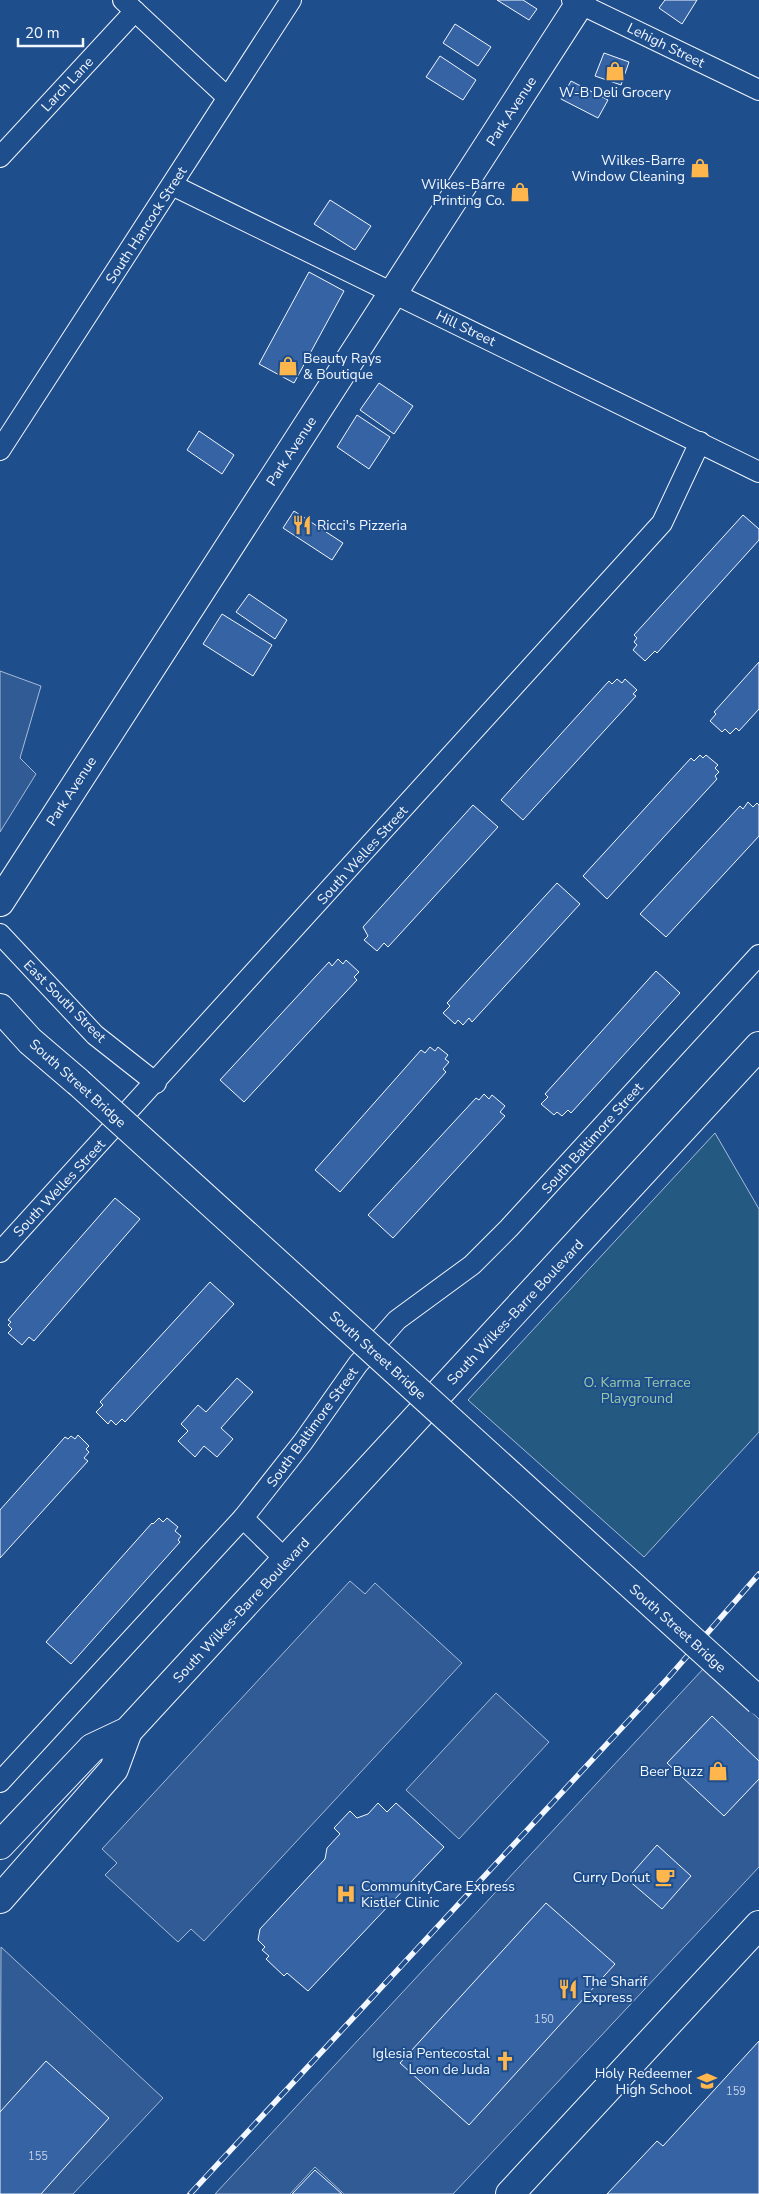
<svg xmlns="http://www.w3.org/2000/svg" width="759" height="2194" font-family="'Nunito Sans',sans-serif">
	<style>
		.green { fill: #245a82; stroke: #a8bbd7 }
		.parking { fill: #305b95; stroke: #a8bbd7 }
		.building { fill: #3563a3; stroke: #f2f6ff }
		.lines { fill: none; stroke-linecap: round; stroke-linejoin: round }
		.street-casing { stroke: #f2f6ff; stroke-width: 22 }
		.secondary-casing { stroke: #f2f6ff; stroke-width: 30 }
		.street { stroke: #1f4e8c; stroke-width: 20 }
		.secondary { stroke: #1f4e8c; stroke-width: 28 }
		.rail-casing { stroke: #f2f6ff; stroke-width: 5.5 }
		.rail { stroke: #1f4e8c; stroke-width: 4; stroke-dasharray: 11; stroke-linecap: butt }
		.secondary-bridge-casing { stroke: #f2f6ff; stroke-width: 30; stroke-linecap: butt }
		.secondary-bridge { stroke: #1f4e8c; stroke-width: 28 }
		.labels { text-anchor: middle; stroke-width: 4; stroke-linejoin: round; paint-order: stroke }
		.number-label { font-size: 11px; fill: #c3d1e8 }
		.street-label { font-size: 14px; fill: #f2f6ff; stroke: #1f4e8c }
		.poi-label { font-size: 14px; fill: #f2f6ff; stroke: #1f4e8c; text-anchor: end }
		.park-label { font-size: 14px; fill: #97c8a6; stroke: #1f4e8c }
	</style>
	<rect width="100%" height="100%" fill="#1f4e8c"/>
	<polygon class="green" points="715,1133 759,1209 759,1432 644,1557 468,1400"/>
	<g class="parking">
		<polygon points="0,671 41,686 20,758 36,774 0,832"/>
		<polygon points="350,1581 365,1594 375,1583 462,1663 204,1941 191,1929 178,1942 105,1875 117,1863 102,1849"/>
		<polygon points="704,1668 759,1719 759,1867 453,2194 344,2194 315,2167 290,2194 215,2194"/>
		<polygon points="496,1693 549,1742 459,1839 406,1790"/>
		<polygon points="1,1947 163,2098 73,2194 0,2194"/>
	</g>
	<g class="building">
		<polygon points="497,0 523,0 537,9 529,20"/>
		<polygon points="665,0 697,0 682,24 659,8"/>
		<polygon points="455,24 491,47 478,66 443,43"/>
		<polygon points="604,53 629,62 621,85 595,76"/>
		<polygon points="440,56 476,80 463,100 426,77"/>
		<polygon points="571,81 608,100 598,118 561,99"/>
		<polygon points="330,200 371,226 355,250 314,224"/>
		<polygon points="309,272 344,291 294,383 259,364"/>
		<polygon points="379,383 413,406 394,434 360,410"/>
		<polygon points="357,415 390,437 369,469 337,447"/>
		<polygon points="199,431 234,455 222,474 187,450"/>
		<polygon points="294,511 343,543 332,560 283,528"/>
		<polygon points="743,515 759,529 759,540 657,653 655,651 645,661 633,650 637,645 634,642 637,638 634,635"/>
		<polygon points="249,594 287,620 275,639 236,612"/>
		<polygon points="222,614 272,645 253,676 203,644"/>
		<polygon points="759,662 759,709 739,731 736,728 730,734 725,729 722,732 710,721 716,714 714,712"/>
		<polygon points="617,679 622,683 625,679 637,690 633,694 636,696 523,820 501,800 609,681 612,684"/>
		<polygon points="700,755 703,758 706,755 718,765 715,768 719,772 715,776 717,779 607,899 583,876 691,758 694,761"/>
		<polygon points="748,802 753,807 757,803 759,805 759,836 666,937 640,914 740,806 743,809"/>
		<polygon points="473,805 498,827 388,947 384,943 377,951 364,940 368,936 363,927"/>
		<polygon points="557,883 580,904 472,1022 469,1018 463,1025 458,1020 455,1024 443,1013 450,1006 447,1003"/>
		<polygon points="338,959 343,964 346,960 359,972 354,977 357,980 244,1102 220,1080 329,962 332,966"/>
		<polygon points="656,971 680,993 571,1113 568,1110 562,1116 557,1112 554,1115 541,1104 548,1097 545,1094"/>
		<polygon points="430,1047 435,1051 438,1047 448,1055 445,1059 449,1062 443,1069 446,1072 340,1192 315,1170 421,1050 425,1053"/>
		<polygon points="484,1094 489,1099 492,1095 505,1106 500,1112 505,1116 393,1238 368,1215 476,1098 479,1100"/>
		<polygon points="115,1198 140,1219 34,1341 29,1337 22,1345 8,1333 12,1329 8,1325 11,1322 8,1320"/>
		<polygon points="210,1282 234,1304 125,1422 122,1419 116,1425 111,1420 108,1424 96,1412 103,1405 100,1402"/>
		<polygon points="237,1378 253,1392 221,1428 233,1439 217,1457 204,1446 195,1457 178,1441 188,1431 181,1424 198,1405 206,1412"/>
		<polygon points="78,1435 89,1446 86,1449 89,1452 84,1458 88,1461 0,1558 0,1510 65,1437 68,1439 71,1436 75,1439"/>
		<polygon points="159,1518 163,1522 167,1518 178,1527 175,1531 181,1536 178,1540 180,1542 71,1664 46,1642 152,1523 153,1524"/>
		<polygon points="712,1716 759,1761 759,1779 724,1816 667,1763"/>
		<polygon points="378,1803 387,1812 396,1803 444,1847 308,1991 287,1973 284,1976 266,1959 269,1956 262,1950 265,1947 258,1940 260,1929 325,1859 327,1848 340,1834 334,1828 350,1811 357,1818 368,1814"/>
		<polygon points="657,1845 691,1876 662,1909 627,1879"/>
		<polygon points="546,1903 615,1964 469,2125 400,2063"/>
		<polygon points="759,2041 759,2194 607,2194 657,2141 663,2146"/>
		<polygon points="46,2061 109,2118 41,2194 0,2194 0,2112"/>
		<polygon points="315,2170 342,2194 292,2194"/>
	</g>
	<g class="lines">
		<defs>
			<g id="street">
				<polyline points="123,0 227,97"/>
				<polyline points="572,0 759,90"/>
				<polyline points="0,157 135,11"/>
				<polyline points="172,185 759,472"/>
				<polyline points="0,450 291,0"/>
				<polyline points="0,934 95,1035 156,1083"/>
				<polyline points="0,1252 662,523 700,442"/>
				<polyline points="243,1518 287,1561"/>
				<polyline points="0,1782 243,1518 303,1442 358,1364 397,1320 472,1265 509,1228 759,955"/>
			</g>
			<g id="secondary">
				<polyline points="0,902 582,0"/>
				<polyline points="0,1008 30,1041 78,1082"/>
				<polyline points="0,1845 92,1748 128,1731 759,1046"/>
				<polyline points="0,1899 114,1769 128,1731"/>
				<polyline points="510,2194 759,1925"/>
			</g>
		</defs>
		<use href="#street" class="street-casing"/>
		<use href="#secondary" class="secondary-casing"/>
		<use href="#street" class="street"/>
		<use href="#secondary" class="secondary"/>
		<defs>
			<polyline id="rail" points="190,2194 668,1678 759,1574"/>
		</defs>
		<use href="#rail" class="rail-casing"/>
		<use href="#rail" class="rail"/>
		<defs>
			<polyline id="secondary-bridge" points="78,1082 759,1701"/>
		</defs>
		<use href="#secondary-bridge" class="secondary-bridge-casing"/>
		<use href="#secondary-bridge" class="secondary-bridge"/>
	</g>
	<defs>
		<symbol id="shop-bare" viewBox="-9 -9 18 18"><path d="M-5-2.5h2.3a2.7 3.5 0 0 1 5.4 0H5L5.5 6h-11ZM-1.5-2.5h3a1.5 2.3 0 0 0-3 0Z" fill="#ffb74d" stroke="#1f4e8c" stroke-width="2.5" paint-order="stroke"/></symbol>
		<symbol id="restaurant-bare" viewBox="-9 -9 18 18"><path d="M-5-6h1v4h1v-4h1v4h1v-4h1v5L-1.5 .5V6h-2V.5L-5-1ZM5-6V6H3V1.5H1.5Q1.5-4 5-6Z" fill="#ffb74d" stroke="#1f4e8c" stroke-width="2.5" paint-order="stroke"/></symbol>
		<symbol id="cafe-bare" viewBox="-9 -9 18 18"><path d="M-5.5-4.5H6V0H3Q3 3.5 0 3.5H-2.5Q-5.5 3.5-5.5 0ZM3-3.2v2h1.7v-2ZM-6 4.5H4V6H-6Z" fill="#ffb74d" stroke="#1f4e8c" stroke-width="2.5" paint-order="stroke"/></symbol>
		<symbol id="hospital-bare" viewBox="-9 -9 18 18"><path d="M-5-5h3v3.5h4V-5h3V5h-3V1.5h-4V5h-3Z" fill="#ffb74d" stroke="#1f4e8c" stroke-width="2.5" paint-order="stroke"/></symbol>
		<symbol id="church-bare" viewBox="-9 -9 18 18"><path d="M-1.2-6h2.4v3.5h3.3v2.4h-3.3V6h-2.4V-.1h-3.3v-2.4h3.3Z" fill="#ffb74d" stroke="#1f4e8c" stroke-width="2.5" paint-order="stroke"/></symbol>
		<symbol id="school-bare" viewBox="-9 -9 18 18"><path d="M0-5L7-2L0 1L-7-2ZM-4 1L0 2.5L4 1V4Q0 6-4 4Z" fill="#ffb74d" stroke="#1f4e8c" stroke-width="2.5" paint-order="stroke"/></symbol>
	</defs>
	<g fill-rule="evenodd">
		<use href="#shop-bare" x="601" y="57" width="28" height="28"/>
		<use href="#shop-bare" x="686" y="154" width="28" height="28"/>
		<use href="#shop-bare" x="506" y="178" width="28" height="28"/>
		<use href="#shop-bare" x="274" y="352" width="28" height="28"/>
		<use href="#restaurant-bare" x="288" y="511" width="28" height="28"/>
		<use href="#shop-bare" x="704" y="1757" width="28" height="28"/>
		<use href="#cafe-bare" x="651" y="1863" width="28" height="28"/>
		<use href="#hospital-bare" x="332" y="1880" width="28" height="28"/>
		<use href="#restaurant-bare" x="554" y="1975" width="28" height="28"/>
		<use href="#church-bare" x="491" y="2047" width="28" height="28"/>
		<use href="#school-bare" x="693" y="2067" width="28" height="28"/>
	</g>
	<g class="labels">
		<g class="number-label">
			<text x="544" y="2023">150</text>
			<text x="736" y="2095">159</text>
			<text x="38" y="2160">155</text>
		</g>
		<g class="street-label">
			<text transform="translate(666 45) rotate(26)" y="5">Lehigh Street</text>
			<text transform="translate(67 84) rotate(-47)" y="5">Larch Lane</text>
			<text transform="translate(511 111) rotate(-57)" y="5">Park Avenue</text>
			<text transform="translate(146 225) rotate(-57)" y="5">South Hancock Street</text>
			<text transform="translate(466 328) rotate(26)" y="5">Hill Street</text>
			<text transform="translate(291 451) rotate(-57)" y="5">Park Avenue</text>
			<text transform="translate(71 791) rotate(-57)" y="5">Park Avenue</text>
			<text transform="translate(362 855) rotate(-48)" y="5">South Welles Street</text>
			<text transform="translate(65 1001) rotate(45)" y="5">East South Street</text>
			<text transform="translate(78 1083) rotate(42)" y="5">South Street Bridge</text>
			<text transform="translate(592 1138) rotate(-48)" y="5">South Baltimore Street</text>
			<text transform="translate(59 1188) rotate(-47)" y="5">South Welles Street</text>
			<text transform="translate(515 1312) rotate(-47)" y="5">South Wilkes-Barre Boulevard</text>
			<text transform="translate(378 1355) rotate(42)" y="5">South Street Bridge</text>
			<text transform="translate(312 1427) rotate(-54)" y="5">South Baltimore Street</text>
			<text transform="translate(241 1610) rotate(-47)" y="5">South Wilkes-Barre Boulevard</text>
			<text transform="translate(678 1628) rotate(42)" y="5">South Street Bridge</text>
		</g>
		<g class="poi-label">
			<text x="615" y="97" text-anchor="middle">W-B Deli Grocery</text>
			<text x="685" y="165">Wilkes-Barre<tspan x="685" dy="16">Window Cleaning</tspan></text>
			<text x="505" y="189">Wilkes-Barre<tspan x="505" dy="16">Printing Co.</tspan></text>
			<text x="303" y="363" text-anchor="start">Beauty Rays<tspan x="303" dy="16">&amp; Boutique</tspan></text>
			<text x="317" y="530" text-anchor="start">Ricci's Pizzeria</text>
			<text x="703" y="1776">Beer Buzz</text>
			<text x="650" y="1882">Curry Donut</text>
			<text x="361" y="1891" text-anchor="start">CommunityCare Express<tspan x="361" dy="16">Kistler Clinic</tspan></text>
			<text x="583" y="1986" text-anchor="start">The Sharif<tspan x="583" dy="16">Express</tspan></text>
			<text x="490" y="2058">Iglesia Pentecostal<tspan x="490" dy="16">Leon de Juda</tspan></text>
			<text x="692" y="2078">Holy Redeemer<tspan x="692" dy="16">High School</tspan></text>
		</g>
		<g class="park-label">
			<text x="637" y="1387">O. Karma Terrace<tspan x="637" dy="16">Playground</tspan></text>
		</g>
	</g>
	<path d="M18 38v8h65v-8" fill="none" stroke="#f2f6ff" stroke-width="2.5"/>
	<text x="25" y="38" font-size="15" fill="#f2f6ff" stroke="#1f4e8c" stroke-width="4" paint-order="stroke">20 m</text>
</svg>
